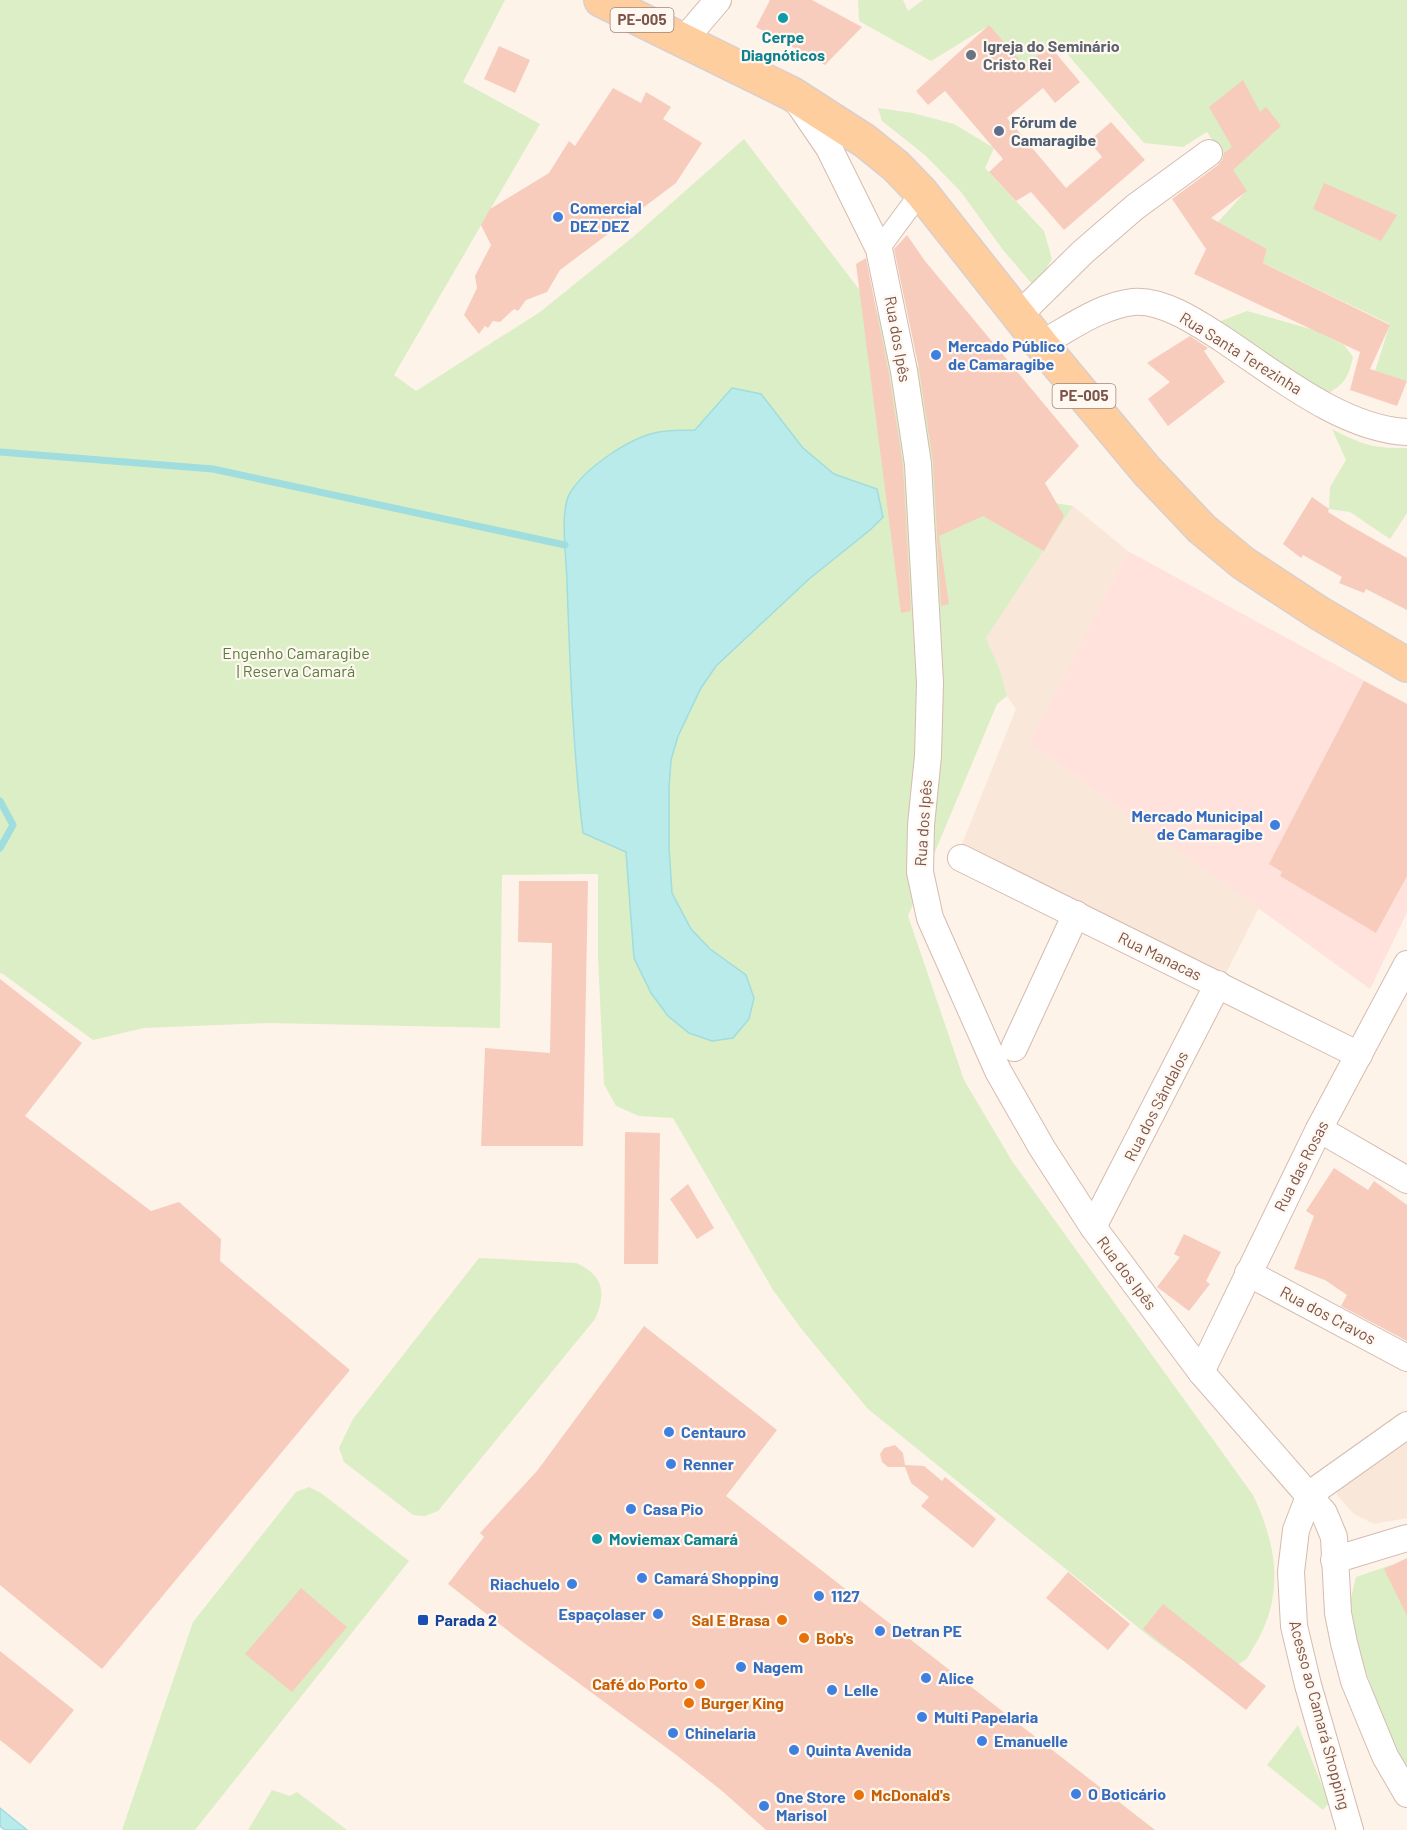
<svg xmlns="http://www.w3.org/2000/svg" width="1407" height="1830" font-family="Barlow,sans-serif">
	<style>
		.residential { fill: #f9e7d9 }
		.commercial { fill: #ffe2dc }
		.green { fill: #dbeec5 }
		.water { fill: #baebeb; stroke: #9fddde; stroke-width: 1.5 }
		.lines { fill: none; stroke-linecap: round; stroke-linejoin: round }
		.stream { stroke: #9fddde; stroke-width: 7 }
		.building { fill: #f7ccbd }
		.pedestrian-casing { stroke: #d5bbaf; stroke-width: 22 }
		.minor-casing { stroke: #d5bbaf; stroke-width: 28 }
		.primary-casing { stroke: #dacfcc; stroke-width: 36 }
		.pedestrian { stroke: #fff; stroke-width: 20 }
		.minor { stroke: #fff; stroke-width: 26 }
		.primary { stroke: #ffce9f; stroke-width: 33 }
		.culture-dot { fill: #0f9aa8; stroke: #fff8f1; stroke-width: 2 }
		.worship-dot { fill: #6b7280; stroke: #fff8f1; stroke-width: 2 }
		.service-dot { fill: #5c6f8a; stroke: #fff8f1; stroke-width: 2 }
		.shop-dot { fill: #3f7fe0; stroke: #fff8f1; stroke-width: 2 }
		.transit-dot { fill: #1a4fb4; stroke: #fff8f1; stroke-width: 2 }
		.food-dot { fill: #e8710a; stroke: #fff8f1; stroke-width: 2 }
		.labels { text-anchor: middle; stroke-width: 4.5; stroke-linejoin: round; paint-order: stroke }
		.shield { fill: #fff8f1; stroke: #a3857b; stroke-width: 1.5 }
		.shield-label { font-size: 15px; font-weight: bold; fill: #7c5449 }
		.culture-label { font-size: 16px; font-weight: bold; fill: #0d838f; stroke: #fff8f1 }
		.worship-label { font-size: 16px; font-weight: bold; fill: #5b616d; stroke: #fff8f1; text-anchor: start }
		.service-label { font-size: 16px; font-weight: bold; fill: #4e5e75; stroke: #fff8f1; text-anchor: start }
		.shop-label { font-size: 16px; font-weight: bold; fill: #366cbe; stroke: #fff8f1; text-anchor: start }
		.street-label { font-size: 16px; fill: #7c5449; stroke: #fff8f1 }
		.park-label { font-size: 16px; fill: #587d3c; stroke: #fff8f1 }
		.transit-label { font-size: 16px; font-weight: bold; fill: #164399; stroke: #fff8f1; text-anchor: start }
		.food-label { font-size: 16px; font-weight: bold; fill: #c56008; stroke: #fff8f1; text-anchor: start }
	</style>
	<rect width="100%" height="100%" fill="#fef3e9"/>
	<g class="residential">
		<polygon points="1073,506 1128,551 1029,743 1259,908 1223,979 960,849 1016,709 1007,696 1000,670 986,638"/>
		<polygon points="1407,1433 1407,1518 1374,1524 1354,1514 1337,1495 1337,1483"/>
	</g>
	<polygon class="commercial" points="1128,551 1407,704 1407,913 1370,989 1029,743"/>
	<g class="green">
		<path d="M0 0H505L463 82 540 124 394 375 416 391 540 312 633 237 744 139 1018 497 1073 506 986 638 1000 670 1007 696 997 704 908 916 964 1080 1012 1161 1253 1495C1277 1546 1285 1594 1255 1645 1252 1649 1249 1657 1245 1660 1240 1664 1225 1671 1219 1672 1196 1674 1168 1650 1150 1637L868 1409 803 1331 773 1290 673 1118 639 1116 616 1106 604 1084 598 957V874L502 875 500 1028 269 1023 144 1028 93 1040 3 974 0 973Z"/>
		<polygon points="858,0 903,0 908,11 923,0 1407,0 1407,381 1375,371 1390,324 1263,263 1267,249 1218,222 1246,191 1207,132 1183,147 1144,143 1056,41 1022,68 1003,41 988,26 931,61 859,21"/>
		<polygon points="878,108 913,113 954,124 994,148 985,168 1044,231 1052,259 1043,274 1033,285 1003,250 961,192 926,156 882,121"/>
		<path d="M1247 311 1314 330 1344 345 1353 357C1348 377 1346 383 1327 394L1285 369 1218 322Z"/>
		<path d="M1332 429C1360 444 1375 449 1407 448V513L1390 539 1350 512 1329 509 1330 487 1346 460Z"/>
		<path d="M479 1258 576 1263C603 1275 607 1292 595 1319L438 1511 425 1516 413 1515 344 1462 339 1448 353 1419Z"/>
		<polygon points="309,1487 321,1493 409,1561 195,1830 122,1830 193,1622 296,1492"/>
		<polygon points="1391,1565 1407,1603 1407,1778 1401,1767 1361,1658 1350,1602 1356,1577"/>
		<polygon points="1298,1725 1329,1803 1323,1810 1267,1765"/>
		<polygon points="272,1790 290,1796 297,1792 347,1830 248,1830"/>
	</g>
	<g class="water">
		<path d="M732 388 761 394 803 448 834 474 877 489 883 517 870 530 809 579 716 666 701 688 678 736 671 760 669 788V847L672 893 691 929 710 949 746 975 754 998 749 1019 733 1038 712 1041 689 1033 668 1016 651 993 634 958 626 852 583 833C573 751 570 666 567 583 567 561 559 511 570 493 585 468 630 437 659 432 671 430 684 430 695 430Z"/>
		<polygon points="0,1808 27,1830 5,1830 0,1826"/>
	</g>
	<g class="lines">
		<g class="stream">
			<polyline points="0,452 213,469 565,545"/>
			<polyline points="0,801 13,825 0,848"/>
		</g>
	</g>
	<g class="building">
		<polygon points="770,0 812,0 862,27 825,65 756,27"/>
		<polygon points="989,25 1025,66 1049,45 1080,82 1055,103 1043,88 1007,118 1066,188 1102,157 1089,141 1111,122 1145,160 1064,230 1031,192 1016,201 989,172 1003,159 945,91 928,105 916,91"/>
		<polygon points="499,46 530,60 515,93 484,79"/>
		<polygon points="1243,80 1260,112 1266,107 1281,126 1233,170 1247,191 1211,218 1267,249 1263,263 1390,325 1370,369 1407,381 1397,406 1350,390 1360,352 1194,274 1206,249 1172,199 1218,165 1222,160 1224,153 1232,147 1209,107"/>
		<polygon points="613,88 641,103 646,92 671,107 663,119 702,143 676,183 560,270 547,292 526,300 518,311 514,309 500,322 493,321 488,328 485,326 479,334 464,315 477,288 475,276 491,245 481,225 490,209 549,173 569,141 575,146"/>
		<polygon points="1324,183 1397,215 1381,241 1313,209"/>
		<polygon points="907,235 925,261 1079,446 1045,483 1064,516 1044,551 983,516 939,536 949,604 941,606 933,462 919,369 894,249"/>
		<polygon points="866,258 889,374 903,466 911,611 901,613 856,264"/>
		<polygon points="1190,336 1208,348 1204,351 1225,382 1168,426 1148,399 1170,382 1147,363"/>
		<polygon points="1312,497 1329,509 1328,512 1349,525 1407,558 1407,610 1366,589 1364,593 1339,583 1342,577 1303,555 1301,558 1283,544"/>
		<polygon points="1364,681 1407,704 1407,876 1376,933 1280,876 1282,872 1269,864"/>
		<polygon points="519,881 588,881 583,1146 481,1146 485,1048 550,1053 552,943 518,942"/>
		<polygon points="0,979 82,1043 25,1116 151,1211 179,1202 221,1239 220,1261 350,1370 102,1669 0,1585"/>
		<polygon points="625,1132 660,1133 658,1264 624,1264"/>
		<polygon points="1334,1168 1368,1190 1374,1181 1407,1205 1407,1341 1341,1306 1347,1295 1325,1280 1294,1269 1314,1216 1306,1211"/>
		<polygon points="688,1184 714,1228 697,1239 670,1199"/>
		<polygon points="1184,1234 1221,1252 1206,1281 1210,1284 1189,1311 1157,1287 1180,1257 1174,1254"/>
		<polygon points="644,1326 777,1430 726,1496 1155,1830 766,1830 721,1790 675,1754 516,1637 448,1584 484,1537 480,1533 537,1471"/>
		<polygon points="895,1445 903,1453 905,1465 924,1466 942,1481 945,1477 996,1519 973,1548 921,1506 929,1497 911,1483 905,1467 888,1467 882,1462 880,1454 884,1448"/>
		<polygon points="1407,1558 1407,1616 1384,1569"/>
		<polygon points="1068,1572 1130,1624 1108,1650 1046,1598"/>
		<polygon points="301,1588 347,1627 292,1692 245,1654"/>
		<polygon points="1163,1604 1266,1686 1246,1710 1143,1629"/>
		<polygon points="0,1651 74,1710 30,1764 0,1740"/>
	</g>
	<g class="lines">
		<defs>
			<polyline id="pedestrian" points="879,249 921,192"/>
			<g id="minor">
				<polyline points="683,41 718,0"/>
				<polyline points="797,101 829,148 879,249 904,371 918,464 930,683 928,756 921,825 920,872 930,918 998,1071 1042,1148 1093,1227 1201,1372 1324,1513 1334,1537 1338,1613 1344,1643 1354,1681 1385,1756 1407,1794"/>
				<polyline points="1019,315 1083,252 1135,207 1209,153"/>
				<path d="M1041 344C1070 328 1099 306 1133 302 1162 299 1198 323 1221 338 1274 373 1342 429 1407 432"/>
				<polyline points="961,858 1359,1055"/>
				<polyline points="1014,1048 1076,914"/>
				<polyline points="1319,1129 1407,1180"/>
				<polyline points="1093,1227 1218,984"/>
				<polyline points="1248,1273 1407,1358"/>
				<polyline points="1201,1372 1319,1129 1407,964"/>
				<polyline points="1310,1494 1296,1530 1291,1572 1294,1626 1308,1685 1350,1830"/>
				<polyline points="1310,1494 1407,1425"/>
				<polyline points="1334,1560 1407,1538"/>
			</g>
			<polyline id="primary" points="601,0 792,94 865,141 896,166 921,192 1041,344 1147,471 1202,529 1243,563 1319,613 1407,665"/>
		</defs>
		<use href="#pedestrian" class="pedestrian-casing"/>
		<use href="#minor" class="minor-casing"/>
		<use href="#primary" class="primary-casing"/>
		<use href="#pedestrian" class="pedestrian"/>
		<use href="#minor" class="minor"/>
		<use href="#primary" class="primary"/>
	</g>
	<g class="culture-dot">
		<circle cx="783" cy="18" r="6"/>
		<circle cx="597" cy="1539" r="6"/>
	</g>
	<circle class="worship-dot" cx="971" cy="55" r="6"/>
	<circle class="service-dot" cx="999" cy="131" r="6"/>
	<g class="shop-dot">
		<circle cx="558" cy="217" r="6"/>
		<circle cx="936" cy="355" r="6"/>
		<circle cx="1275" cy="825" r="6"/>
		<circle cx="669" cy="1432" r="6"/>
		<circle cx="671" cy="1464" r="6"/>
		<circle cx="631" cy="1509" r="6"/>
		<circle cx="642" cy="1578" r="6"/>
		<circle cx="572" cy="1584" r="6"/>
		<circle cx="819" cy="1596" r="6"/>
		<circle cx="658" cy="1614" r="6"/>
		<circle cx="880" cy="1631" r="6"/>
		<circle cx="741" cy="1667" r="6"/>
		<circle cx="926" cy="1678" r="6"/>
		<circle cx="832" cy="1690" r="6"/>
		<circle cx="922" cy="1717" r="6"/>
		<circle cx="673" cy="1733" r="6"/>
		<circle cx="982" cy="1741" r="6"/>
		<circle cx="794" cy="1750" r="6"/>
		<circle cx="1076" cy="1794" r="6"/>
		<circle cx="764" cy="1806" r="6"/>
	</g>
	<rect class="transit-dot" x="417" y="1614" width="12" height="12" rx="3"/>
	<g class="food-dot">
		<circle cx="782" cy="1620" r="6"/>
		<circle cx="804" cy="1638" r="6"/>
		<circle cx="700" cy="1684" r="6"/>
		<circle cx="689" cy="1703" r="6"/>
		<circle cx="859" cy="1795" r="6"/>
	</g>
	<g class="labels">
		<g class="shield">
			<rect x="610.5" y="8" width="63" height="24" rx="4.5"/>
			<rect x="1052.5" y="384" width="63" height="24" rx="4.5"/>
		</g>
		<g class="shield-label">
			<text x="642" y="25">PE-005</text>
			<text x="1084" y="401">PE-005</text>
		</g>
		<g class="culture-label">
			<text x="783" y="43">Cerpe<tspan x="783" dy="18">Diagnóticos</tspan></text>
			<text x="609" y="1545" text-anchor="start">Moviemax Camará</text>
		</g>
		<g class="worship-label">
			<text x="983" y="52">Igreja do Seminário<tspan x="983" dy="18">Cristo Rei</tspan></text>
		</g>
		<g class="service-label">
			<text x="1011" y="128">Fórum de<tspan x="1011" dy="18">Camaragibe</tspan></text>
		</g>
		<g class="shop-label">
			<text x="570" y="214">Comercial<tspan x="570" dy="18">DEZ DEZ</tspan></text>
			<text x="948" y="352">Mercado Público<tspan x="948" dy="18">de Camaragibe</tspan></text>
			<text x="1263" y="822" text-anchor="end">Mercado Municipal<tspan x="1263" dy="18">de Camaragibe</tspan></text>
			<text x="681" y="1438">Centauro</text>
			<text x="683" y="1470">Renner</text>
			<text x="643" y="1515">Casa Pio</text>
			<text x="654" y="1584">Camará Shopping</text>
			<text x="560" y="1590" text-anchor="end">Riachuelo</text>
			<text x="831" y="1602">1127</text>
			<text x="646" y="1620" text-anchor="end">Espaçolaser</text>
			<text x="892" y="1637">Detran PE</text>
			<text x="753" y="1673">Nagem</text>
			<text x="938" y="1684">Alice</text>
			<text x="844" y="1696">Lelle</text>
			<text x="934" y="1723">Multi Papelaria</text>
			<text x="685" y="1739">Chinelaria</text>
			<text x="994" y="1747">Emanuelle</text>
			<text x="806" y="1756">Quinta Avenida</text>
			<text x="1088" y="1800">O Boticário</text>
			<text x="776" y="1803">One Store<tspan x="776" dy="18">Marisol</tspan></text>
		</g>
		<g class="street-label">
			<text transform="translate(898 339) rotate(80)" y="6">Rua dos Ipês</text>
			<text transform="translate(1241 353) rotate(32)" y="6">Rua Santa Terezinha</text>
			<text transform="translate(923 823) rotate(-86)" y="6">Rua dos Ipês</text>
			<text transform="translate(1160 956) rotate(26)" y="6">Rua Manacas</text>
			<text transform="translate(1156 1106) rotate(-63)" y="6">Rua dos Sândalos</text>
			<text transform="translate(1301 1166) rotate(-63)" y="6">Rua das Rosas</text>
			<text transform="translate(1127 1273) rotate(53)" y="6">Rua dos Ipês</text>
			<text transform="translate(1328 1315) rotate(28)" y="6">Rua dos Cravos</text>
			<text transform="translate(1320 1715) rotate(75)" y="6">Acesso ao Camará Shopping</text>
		</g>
		<g class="park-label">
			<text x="296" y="659">Engenho Camaragibe<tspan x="296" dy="18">| Reserva Camará</tspan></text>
		</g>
		<g class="transit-label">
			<text x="435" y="1626">Parada 2</text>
		</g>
		<g class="food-label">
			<text x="770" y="1626" text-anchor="end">Sal E Brasa</text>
			<text x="816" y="1644">Bob's</text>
			<text x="688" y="1690" text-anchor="end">Café do Porto</text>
			<text x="701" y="1709">Burger King</text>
			<text x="871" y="1801">McDonald's</text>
		</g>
	</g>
</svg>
